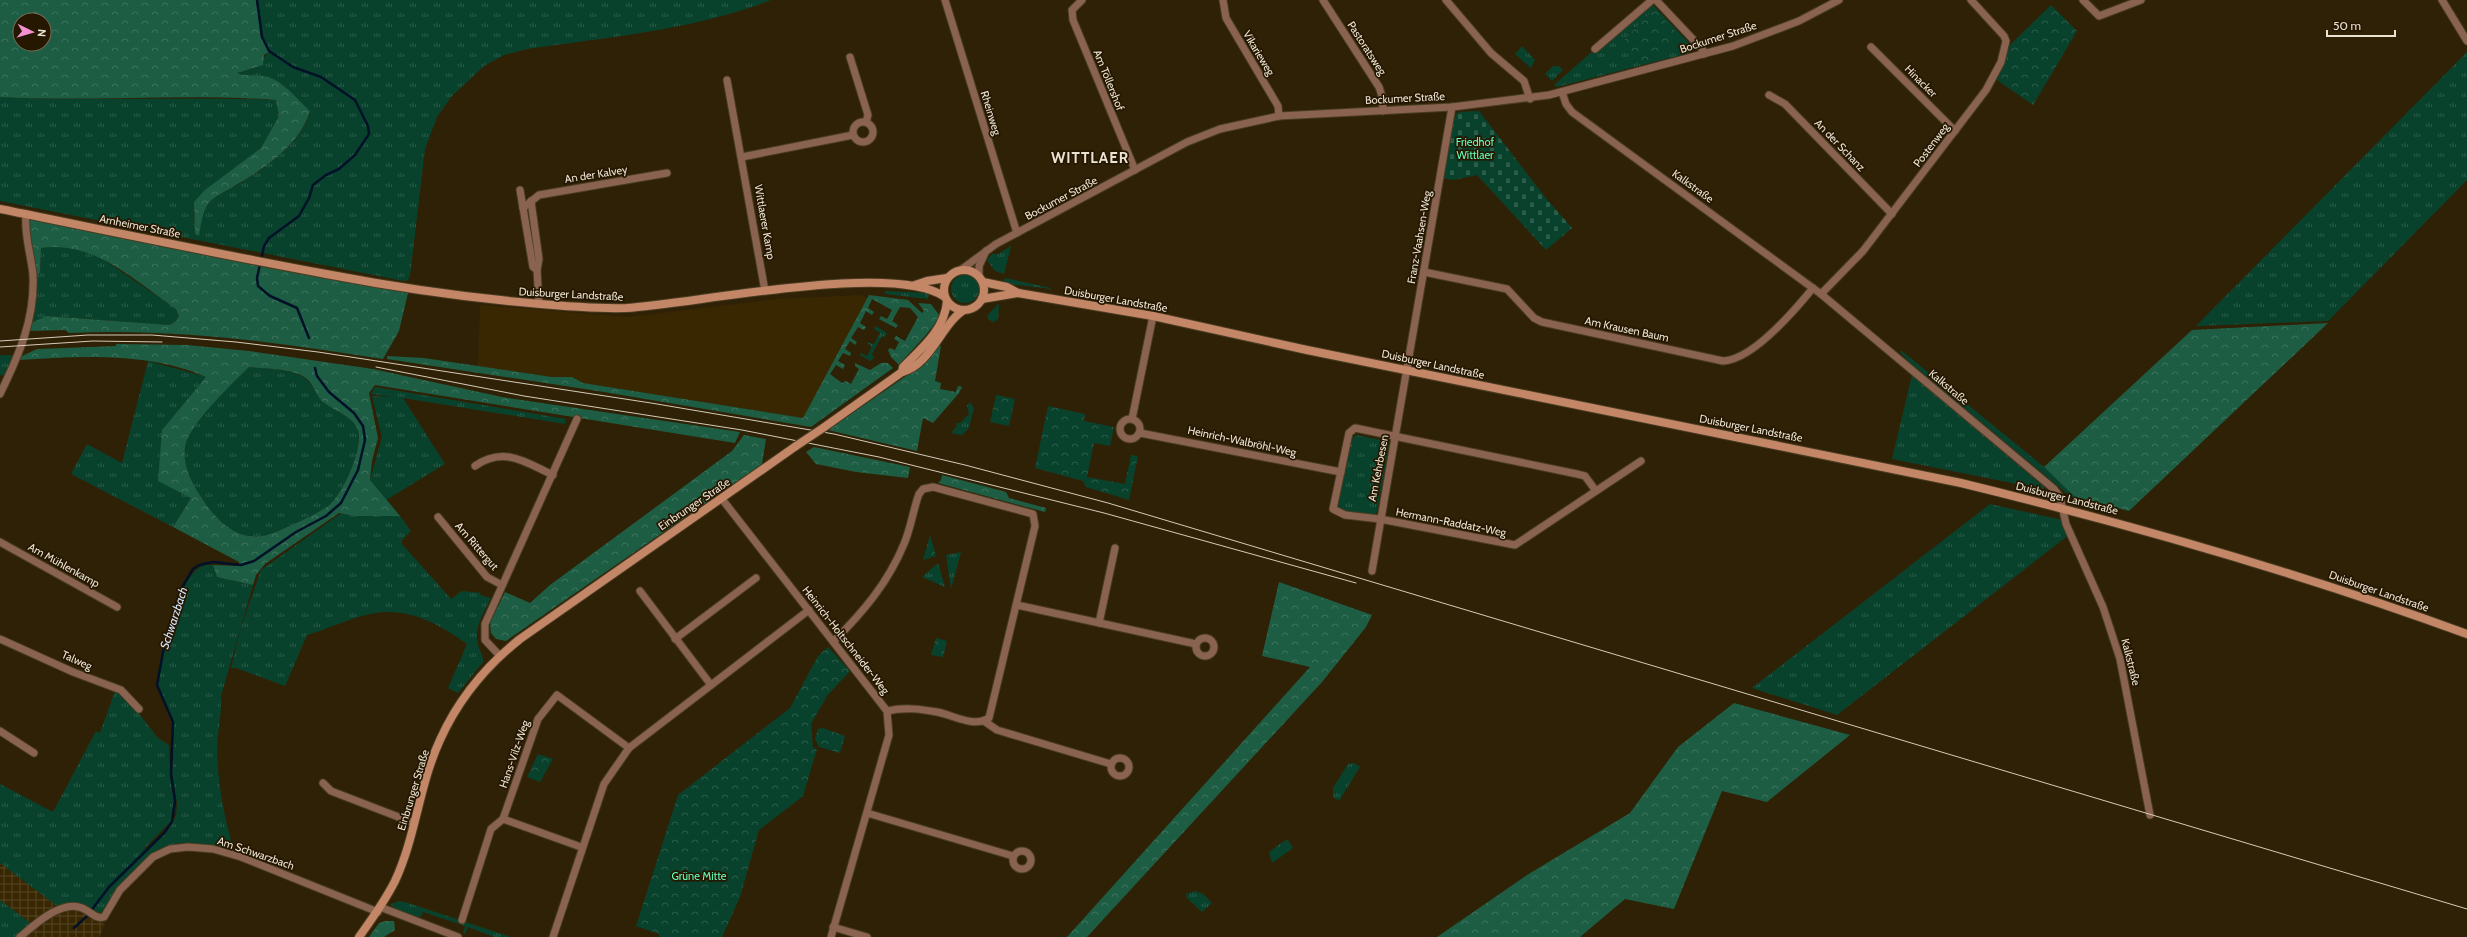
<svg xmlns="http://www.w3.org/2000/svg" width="2467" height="937" font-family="Cabin,sans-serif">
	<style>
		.built { fill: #392702 }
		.industrial { fill: url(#industrial-grid) }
		.grass { fill: url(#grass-tufts); fill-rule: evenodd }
		.forest { fill: url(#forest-crowns); fill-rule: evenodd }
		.cemetery { fill: url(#cemetery-stones) }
		.park { fill: url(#park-crowns) }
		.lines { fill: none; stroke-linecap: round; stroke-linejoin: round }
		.stream { stroke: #021127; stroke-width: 2.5 }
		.street-casing { stroke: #493c22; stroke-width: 9 }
		.secondary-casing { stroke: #493c22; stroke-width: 10 }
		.street { stroke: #89634f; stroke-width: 7 }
		.secondary { stroke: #c38666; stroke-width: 8 }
		.tram { stroke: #d5cbba; stroke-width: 1 }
		.secondary-bridge-casing { stroke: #493c22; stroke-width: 10; stroke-linecap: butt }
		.secondary-bridge { stroke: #c38666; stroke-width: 8 }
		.labels { text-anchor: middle; stroke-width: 3.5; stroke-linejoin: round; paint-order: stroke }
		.street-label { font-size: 11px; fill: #ece3d3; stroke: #251700 }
		.park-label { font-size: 11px; fill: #63ffbf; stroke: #251700 }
		.water-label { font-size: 12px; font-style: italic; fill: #d6e5fa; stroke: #251700 }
		.district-label { font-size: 15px; font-weight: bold; letter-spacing: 1px; fill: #ece3d3; stroke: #251700 }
	</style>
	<defs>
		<pattern id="industrial-grid" width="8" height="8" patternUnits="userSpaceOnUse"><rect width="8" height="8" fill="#392702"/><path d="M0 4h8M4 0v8" fill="none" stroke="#564626"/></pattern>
		<pattern id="grass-tufts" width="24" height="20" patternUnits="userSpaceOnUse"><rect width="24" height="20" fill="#08422d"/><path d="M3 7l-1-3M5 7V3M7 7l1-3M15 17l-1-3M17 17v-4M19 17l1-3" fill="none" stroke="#2c5d4b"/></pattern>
		<pattern id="forest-crowns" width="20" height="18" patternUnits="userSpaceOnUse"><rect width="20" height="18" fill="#1d5d43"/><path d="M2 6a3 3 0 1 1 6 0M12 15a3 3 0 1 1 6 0" fill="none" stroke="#3e745d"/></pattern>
		<pattern id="cemetery-stones" width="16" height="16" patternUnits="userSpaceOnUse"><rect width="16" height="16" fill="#08422d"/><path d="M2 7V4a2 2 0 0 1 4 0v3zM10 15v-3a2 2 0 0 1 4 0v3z" fill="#2c5d4b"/></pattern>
		<pattern id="park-crowns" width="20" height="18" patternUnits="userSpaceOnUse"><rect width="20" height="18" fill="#08422d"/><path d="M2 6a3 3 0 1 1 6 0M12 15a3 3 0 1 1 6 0" fill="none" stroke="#2c5d4b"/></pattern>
	</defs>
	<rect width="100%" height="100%" fill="#2f2105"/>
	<polygon class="built" points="862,295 869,299 803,418 583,383 572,377 552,377 478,367 480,305 629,317 776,299"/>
	<polygon class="industrial" points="0,863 57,906 82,908 95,917 105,925 99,937 22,937 34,926 0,900"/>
	<g class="grass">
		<path d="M258 0H771C694 30 607 37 527 49L504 55 484 66 451 97 437 117 425 149 410 276 408 280 404 281 0 201V97C92 102 184 96 276 100L279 116 261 148 194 205 195 234 199 236C201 226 202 212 209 203 215 195 228 190 237 185 264 169 301 144 310 112 300 103 279 79 267 77 255 75 247 77 236 72L253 69 269 52 263 37Z"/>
		<path d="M1652 4 1690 44 1689 53 1557 87 1554 85 1595 49ZM1654 9 1674 40 1622 42Z"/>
		<polygon points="1522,46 1535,60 1531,68 1515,54"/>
		<polygon points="2467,52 2467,180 2328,321 2196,326"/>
		<polygon points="1553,66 1559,66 1563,70 1552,81 1545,74"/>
		<polygon points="57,246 89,252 103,259 176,309 179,316 177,320 170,325 47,316 31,323 34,278 40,273 41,248"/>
		<polygon points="1011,246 1004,274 995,271 987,260 992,254 998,254"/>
		<circle cx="965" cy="289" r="14"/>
		<polygon points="1005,278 1051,288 1051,289 1002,283"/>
		<polygon points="885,291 929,293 928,299 885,294"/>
		<polygon points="998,304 999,304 998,321 995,320 994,323 988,319 987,316"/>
		<polygon points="876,326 887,333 885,337 882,336 872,354 874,358 870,361 860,355 861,353 867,356 872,347 866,342 874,344 880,333 874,329"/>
		<polygon points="1902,351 2044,467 2075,497 2071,497 1908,361 1900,352"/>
		<polygon points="0,355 12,355 16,357 6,376 0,375"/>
		<polygon points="148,361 207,377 162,430 191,498 173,527 71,474 87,444 122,463"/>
		<path d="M249 367C265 369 294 368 307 380 314 385 316 396 323 402 333 410 354 417 358 430 364 448 342 496 328 506 313 518 282 530 264 536 258 537 250 536 243 535 222 529 205 505 195 487 188 476 182 460 185 447 188 424 232 384 249 367Z"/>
		<polygon points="1912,375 2044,487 2043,493 2012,483 1892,459"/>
		<polygon points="375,387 566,419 565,424 403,398 445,464 386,500 370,480 382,437 372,396 393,397 371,394"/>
		<polygon points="970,402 974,408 969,428 962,435 951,433 957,426 956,423 960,423 969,414 967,406"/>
		<polygon points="1356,435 1386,441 1389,445 1377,512 1372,517 1340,510 1338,508 1350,440"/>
		<polygon points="1990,504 2063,520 2070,534 1837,715 1752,688"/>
		<path d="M348 513 356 516H400L411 531 402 540V544L451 599 462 591 481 593 480 595 491 598C483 614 474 627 478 644 479 651 484 655 483 662L458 693 448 688 467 644C435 621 402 604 362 616 343 621 325 630 307 635L285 686 236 668H231L240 630 261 570 340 514Z"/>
		<polygon points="961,552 951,589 946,555"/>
		<polygon points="938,563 945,587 922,577"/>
		<path d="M206 565H213L217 577 253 585 221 696C222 714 217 733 217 751 218 784 224 819 234 850L233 854 180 843C143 850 122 886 100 914L83 907 57 906 0 863V784L53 812 96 731 100 733 115 691 122 692 158 738 169 745 170 774 174 801 171 821 141 852 165 834 176 816 177 803 172 774 174 722 159 689 158 681C166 654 175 572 206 565Z"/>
		<polygon points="1354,763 1360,767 1339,801 1333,797 1333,788 1348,764"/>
		<polygon points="1287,839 1293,848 1272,863 1269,852"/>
		<polygon points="1195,891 1203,894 1212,903 1202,912 1187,898 1186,894"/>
		<polygon points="0,900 32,924 18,937 0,937"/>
		<polygon points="399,901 405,902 511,937 494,937 468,927 465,934 463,933 465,926 423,912 419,919 395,910 391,904"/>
	</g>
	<g class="forest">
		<path d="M0 0H256L261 37 269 52 264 55 263 65 237 73C248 77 257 74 268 77 283 81 299 101 310 111 300 145 265 168 236 185 227 191 215 195 208 204 202 213 201 226 199 236L195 234 194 202 205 190 261 148 279 116 276 100C184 93 92 102 0 97ZM20 20H44V44H20Z"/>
		<path d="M28 219 408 293 399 331 383 359C278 342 175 328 69 333L65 330 29 331 31 323 46 316 170 325 177 320 179 316 176 309C135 281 94 240 41 248L40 273 34 278Z"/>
		<path d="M869 295 908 300 922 313 924 311 918 303 931 304 940 316C929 334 913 348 899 365L891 357 888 350 890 348 895 350 899 342 894 339 896 336 905 341 918 317 910 308 900 307 892 321 898 325 896 328 879 319 881 316 887 319 892 310 872 299 868 308 874 312 872 315 866 311 860 323 866 327 864 330 858 327 851 338 857 342 855 345 850 341 845 349 851 353 850 356 843 353 838 361 845 365 843 369 836 365 830 374 842 383 846 381 851 384 859 369 855 366V363L870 370 881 363H888L893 368 811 427 598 391 387 359V356L424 358 552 377H572L583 383 803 418Z"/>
		<polygon points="2328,323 2129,511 2075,497 2044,467 2192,330"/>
		<path d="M116 344 187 345 249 351 373 369 502 397 740 432 735 443 375 385 369 393 378 438 372 461 370 480 400 516H356L339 513 265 564 256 575 253 585 217 577 213 565 239 566V562L173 527 191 498 158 481 162 430 206 377C149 352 80 356 19 360L22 356 37 349 116 346ZM249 367C265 369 294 368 307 379 314 385 316 396 323 402 333 410 354 417 358 430 364 448 342 496 328 506 318 514 273 535 262 536 256 537 249 536 244 535 222 529 205 505 195 487 188 476 183 460 185 447 188 425 232 384 249 367Z"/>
		<polygon points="939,345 941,346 935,381 941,383 940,389 956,392 958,386 962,387 959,393 933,423 923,418 917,451 828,430 909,374"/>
		<polygon points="744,435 766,439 762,464 506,641 496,639 491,633 490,623 505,592 530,603 550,585 732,451"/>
		<polygon points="814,447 910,467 908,478 856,472 816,464 806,452"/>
		<polygon points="942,475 1006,492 1009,498 1046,508 1045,512 938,483 941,480"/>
		<polygon points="1279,582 1372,615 1366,627 1322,682 1087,937 1067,937 1310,667 1262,656"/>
		<polygon points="1734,703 1850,735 1767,802 1722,791 1674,909 1625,899 1580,937 1437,937 1527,875 1630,813 1678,747"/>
		<polygon points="386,921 394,921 395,930 384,937 369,937 379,923"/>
	</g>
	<polygon class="cemetery" points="1479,111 1545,197 1572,228 1546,250 1477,175 1453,180 1443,178 1455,115 1459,112"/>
	<g class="park">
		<polygon points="2051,5 2077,31 2033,105 1997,80 2010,45"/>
		<polygon points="1654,9 1679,35 1656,59 1641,63 1622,42"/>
		<polygon points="996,395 1015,399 1009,426 990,422"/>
		<polygon points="1048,406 1085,414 1084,421 1114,427 1110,446 1094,443 1087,477 1125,484 1131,455 1138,456 1129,500 1086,487 1083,481 1035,468"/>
		<polygon points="930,535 936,556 923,560"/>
		<polygon points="936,638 947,641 943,657 931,655"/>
		<polygon points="828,647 850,671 827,696 811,724 813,748 817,749 803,796 759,830 740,897 722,937 659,937 659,934 636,926 678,795 790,708 818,656"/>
		<polygon points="823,728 845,736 840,753 819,747 815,739 818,729"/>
		<polygon points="538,754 553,759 540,782 527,777"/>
	</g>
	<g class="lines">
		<g class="stream">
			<polyline points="257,0 262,37 269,51 293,67 321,77 355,100 368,126 369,134 355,155 339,169 326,175 313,185 309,198 299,216 269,238 264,246 257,278 258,286 270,296 297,308 309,338"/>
			<polyline points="74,928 87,916 109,887 164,833 172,822 175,801 171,774 173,722 157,685 166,636 180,591 193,569 199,565 213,562 241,565 254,561 296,532 326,516 341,503 358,470 365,440 363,426 354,413 329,392 317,376 315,368"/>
		</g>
		<defs>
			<g id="street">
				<polyline points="945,0 1017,233"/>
				<polyline points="1082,0 1072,10 1073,20 1135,170"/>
				<polyline points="1223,0 1226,18 1278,106 1279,116"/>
				<polyline points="1323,0 1379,87 1382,96 1383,111"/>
				<polyline points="1446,0 1491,53 1524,81 1530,99"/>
				<polyline points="1656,0 1703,50 1704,54"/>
				<polyline points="2083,0 2099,16 2141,0"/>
				<polyline points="2442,0 2467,41"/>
				<polyline points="1871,47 1955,131"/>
				<polyline points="1595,49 1652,0"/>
				<polyline points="850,57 868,115 866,122"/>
				<polyline points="727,80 765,291"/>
				<polyline points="1562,92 1566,104 1572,112 1821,294 2054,489 2060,497 2066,524 2103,607 2120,659 2150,815"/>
				<polyline points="1769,95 1785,104 1892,214"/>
				<circle cx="863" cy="132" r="10"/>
				<polyline points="742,157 853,135"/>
				<polyline points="520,190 533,267 537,270 539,304"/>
				<polyline points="531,201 539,259 537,270"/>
				<polyline points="523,208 539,195 667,173"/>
				<polyline points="962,269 996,244 1187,142 1220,129 1279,116 1452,107 1549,95 1733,46 1799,21 1839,0"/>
				<path d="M1424 272 1507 289 1534 318 1542 322 1723 361C1753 360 1795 310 1813 288"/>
				<polyline points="979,276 979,266 986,251"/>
				<polyline points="1821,294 1863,251 1986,90 2001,62 2006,41 2004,36 1971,0"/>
				<path d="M0 394C19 355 35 319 33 275 31 254 24 236 26 215"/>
				<polyline points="1132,419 1153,316"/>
				<circle cx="1130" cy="429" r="10"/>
				<polygon points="1355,428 1577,474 1585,476 1596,491 1515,545 1380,519 1345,515 1333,509 1349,433"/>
				<polyline points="1140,433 1341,472"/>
				<path d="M475 466C504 446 525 462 553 475"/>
				<polyline points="1596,491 1641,461"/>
				<polyline points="722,499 887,711 889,735 831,937"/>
				<polyline points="438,517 487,577 502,585"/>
				<polyline points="0,542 117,607"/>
				<polyline points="1372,571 1452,107"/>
				<polyline points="640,591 711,685"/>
				<polyline points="1017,605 1196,644"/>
				<polyline points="1099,623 1115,548"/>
				<circle cx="1205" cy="647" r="9"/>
				<polyline points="0,639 73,672 121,690 139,709"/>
				<polyline points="675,639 756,578"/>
				<path d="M834 641C863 612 888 583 904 544 911 528 913 510 919 494L923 489 933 487 1033 514 1035 526 989 718C974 728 953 715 937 712 920 709 904 707 887 711"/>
				<polyline points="500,656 485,640 485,624 577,419"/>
				<polyline points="984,721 997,730 1111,764"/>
				<polyline points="0,731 34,753"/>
				<circle cx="1120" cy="767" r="9"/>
				<polyline points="323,783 331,791 414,823"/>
				<polyline points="867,813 1013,856"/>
				<polyline points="503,819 538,719 557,695 629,748"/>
				<circle cx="1022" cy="860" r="9"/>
				<polyline points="380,907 458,937"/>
				<polyline points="462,920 491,829 503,819 581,847"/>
				<polyline points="833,927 867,937"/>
				<path d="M20 937C34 925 62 899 82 908 90 911 96 920 104 917L120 890 153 857 170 849 188 847 213 849 241 857 378 912"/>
				<polyline points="553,937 604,784 629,748 809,610"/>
			</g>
			<g id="secondary">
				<path d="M0 209C109 231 217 254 326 274 394 287 461 297 530 303 562 306 595 309 626 308 694 304 894 261 945 297"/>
				<circle cx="964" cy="290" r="20"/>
				<path d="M983 282 1007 287 1018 293 1153 316 1307 350 1961 483C2133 525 2301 573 2467 634"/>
				<polyline points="915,285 927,281 947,278"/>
				<polyline points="982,299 1018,293"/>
				<path d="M902 372 903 367C922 348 945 329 947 301"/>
				<path d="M823 428 902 372C931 365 942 323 964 310"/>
				<path d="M359 937C372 919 385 901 395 881 416 836 419 785 440 740 458 700 486 666 520 639L796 446"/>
			</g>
		</defs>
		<use href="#street" class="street-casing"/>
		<use href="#secondary" class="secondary-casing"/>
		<use href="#street" class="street"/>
		<use href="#secondary" class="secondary"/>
		<g class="tram">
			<polyline points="0,341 88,335 152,335 236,342 318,352 651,403 834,434 965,465 1108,503 2467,909"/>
			<polyline points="0,347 93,341 162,342"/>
			<polyline points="376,367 524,396 742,430 879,457 1104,513 1356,583"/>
		</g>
		<defs>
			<polyline id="secondary-bridge" points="796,446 823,428"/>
		</defs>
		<use href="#secondary-bridge" class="secondary-bridge-casing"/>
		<use href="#secondary-bridge" class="secondary-bridge"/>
	</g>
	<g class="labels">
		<g class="street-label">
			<text transform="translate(1718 37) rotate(-18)" y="4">Bockumer Straße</text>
			<text transform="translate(1367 48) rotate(57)" y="4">Pastoratsweg</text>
			<text transform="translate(1259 53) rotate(59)" y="4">Vikarieweg</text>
			<text transform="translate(1109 80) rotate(68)" y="4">Am Töllershof</text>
			<text transform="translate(1921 81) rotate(45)" y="4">Hinacker</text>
			<text transform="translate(1405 98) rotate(-3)" y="4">Bockumer Straße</text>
			<text transform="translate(991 113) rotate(73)" y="4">Rheinweg</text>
			<text transform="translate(1840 145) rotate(46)" y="4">An der Schanz</text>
			<text transform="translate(1931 145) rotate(-53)" y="4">Postenweg</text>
			<text transform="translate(596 174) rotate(-9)" y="4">An der Kalvey</text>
			<text transform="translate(1693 186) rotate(36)" y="4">Kalkstraße</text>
			<text transform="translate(1061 198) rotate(-28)" y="4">Bockumer Straße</text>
			<text transform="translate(765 222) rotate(80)" y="4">Wittlaerer Kamp</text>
			<text transform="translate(140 226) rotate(11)" y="4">Arnheimer Straße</text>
			<text transform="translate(1419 237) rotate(-80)" y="4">Franz-Vaahsen-Weg</text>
			<text transform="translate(571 294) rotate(3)" y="4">Duisburger Landstraße</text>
			<text transform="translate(1116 299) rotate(10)" y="4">Duisburger Landstraße</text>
			<text transform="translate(1627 329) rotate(12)" y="4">Am Krausen Baum</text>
			<text transform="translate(1433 364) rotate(12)" y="4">Duisburger Landstraße</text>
			<text transform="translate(1949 387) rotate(40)" y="4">Kalkstraße</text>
			<text transform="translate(1751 428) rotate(11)" y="4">Duisburger Landstraße</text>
			<text transform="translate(1242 441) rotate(12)" y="4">Heinrich-Walbröhl-Weg</text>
			<text transform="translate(1378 468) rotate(-79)" y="4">Am Kehrbesen</text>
			<text transform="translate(2067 498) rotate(14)" y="4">Duisburger Landstraße</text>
			<text transform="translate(694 504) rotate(-34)" y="4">Einbrunger Straße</text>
			<text transform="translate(1451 522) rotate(11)" y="4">Hermann-Raddatz-Weg</text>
			<text transform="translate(477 546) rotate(49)" y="4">Am Rittergut</text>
			<text transform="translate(64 565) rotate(29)" y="4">Am Mühlenkamp</text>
			<text transform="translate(2379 591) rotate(19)" y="4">Duisburger Landstraße</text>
			<text transform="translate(846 640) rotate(52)" y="4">Heinrich-Holtschneider-Weg</text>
			<text transform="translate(77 660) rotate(24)" y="4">Talweg</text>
			<text transform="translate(2131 662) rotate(76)" y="4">Kalkstraße</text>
			<text transform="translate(514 754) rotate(-71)" y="4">Hans-Vilz-Weg</text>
			<text transform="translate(413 790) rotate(-73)" y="4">Einbrunger Straße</text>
			<text transform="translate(256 853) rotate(19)" y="4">Am Schwarzbach</text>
		</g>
		<g class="park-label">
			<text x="1475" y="146">Friedhof<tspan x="1475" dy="13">Wittlaer</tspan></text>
			<text x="699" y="880">Grüne Mitte</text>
		</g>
		<g class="water-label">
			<text transform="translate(174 618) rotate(-72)" y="4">Schwarzbach</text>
		</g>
		<g class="district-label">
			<text x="1090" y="163">WITTLAER</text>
		</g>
	</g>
	<g transform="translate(32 32) rotate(95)"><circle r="19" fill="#251700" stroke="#756954"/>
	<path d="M0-3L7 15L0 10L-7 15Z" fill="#f591d2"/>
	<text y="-6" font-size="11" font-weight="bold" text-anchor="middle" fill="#ece3d3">N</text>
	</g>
	<path d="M2327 30v6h68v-6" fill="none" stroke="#ece3d3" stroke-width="2"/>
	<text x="2333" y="30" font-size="12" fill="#ece3d3" stroke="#251700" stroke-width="3" paint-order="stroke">50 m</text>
</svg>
